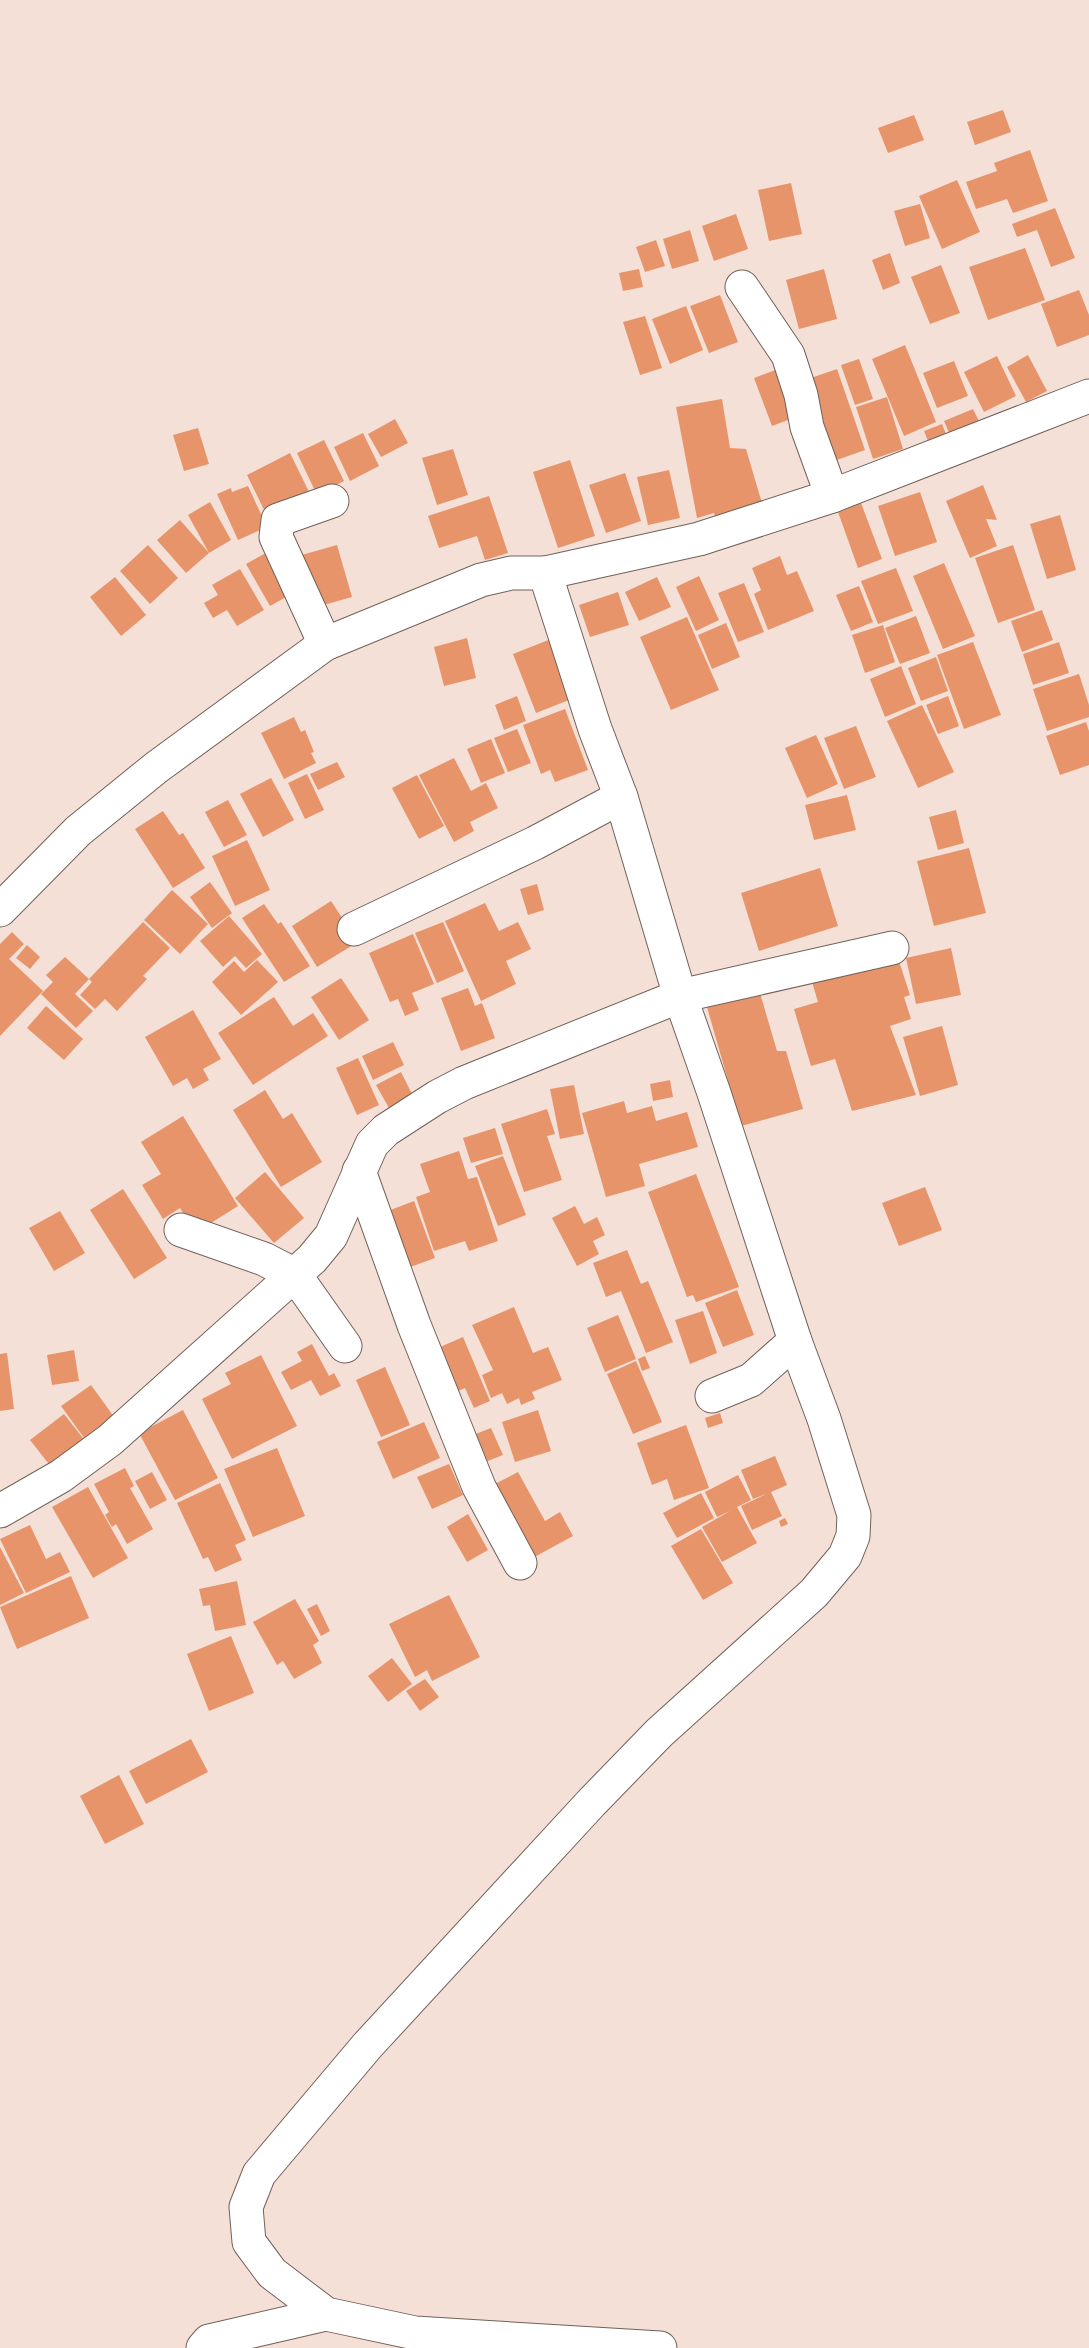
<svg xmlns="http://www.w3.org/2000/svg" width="1089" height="2348" font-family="'Open Sans',sans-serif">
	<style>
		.building { fill: #e7946b }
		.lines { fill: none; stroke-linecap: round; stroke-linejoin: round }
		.minor-casing { stroke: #726159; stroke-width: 35 }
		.minor { stroke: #fff; stroke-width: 33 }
	</style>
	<rect width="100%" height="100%" fill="#f4e0d7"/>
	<g class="building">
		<polygon points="1003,110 1011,132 975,145 967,122"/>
		<polygon points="914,115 924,140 888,153 878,128"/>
		<polygon points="1030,150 1048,201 1013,213 1007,199 976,209 966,182 997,171 994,163"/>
		<polygon points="957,180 980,232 942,249 919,196"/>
		<polygon points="791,183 802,234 769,241 758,190"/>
		<polygon points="920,204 930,238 905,246 894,211"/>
		<polygon points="1055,208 1075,258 1051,267 1037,230 1017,237 1012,224"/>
		<polygon points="736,214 748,249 714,261 702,226"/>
		<polygon points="690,230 699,261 672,269 663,239"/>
		<polygon points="656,240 665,266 645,272 636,247"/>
		<polygon points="1025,248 1045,300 988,320 969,267"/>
		<polygon points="890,253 900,283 883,290 872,260"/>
		<polygon points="941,265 960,313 930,324 911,277"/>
		<polygon points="639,269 643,287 623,291 619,273"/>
		<polygon points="824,269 837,319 799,329 786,280"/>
		<polygon points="1079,290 1089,315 1089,335 1057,347 1041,304"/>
		<polygon points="720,295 738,342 709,353 690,306"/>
		<polygon points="686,306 703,350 670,364 652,319"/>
		<polygon points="645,316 662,368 640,375 623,322"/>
		<polygon points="905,345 936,422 904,436 872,359"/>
		<polygon points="1028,355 1047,391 1026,402 1007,367"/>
		<polygon points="997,356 1016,396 984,412 964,372"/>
		<polygon points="859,359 873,399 855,405 841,365"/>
		<polygon points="954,361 968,396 937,408 923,373"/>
		<polygon points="778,369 796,417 772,426 754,378"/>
		<polygon points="837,369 865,450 834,461 805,380"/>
		<polygon points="887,397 903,449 873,459 856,407"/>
		<polygon points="722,399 730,448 746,449 764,510 717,524 714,513 697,518 676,407"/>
		<polygon points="973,409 983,429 953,442 944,421"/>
		<polygon points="395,419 408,443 381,457 368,434"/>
		<polygon points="942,424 950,444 932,451 924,431"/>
		<polygon points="198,428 209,464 184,471 173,435"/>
		<polygon points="363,433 379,466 350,481 334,447"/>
		<polygon points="324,440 344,481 317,495 297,453"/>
		<polygon points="453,449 468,495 437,505 422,458"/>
		<polygon points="290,453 312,498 269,520 247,475"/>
		<polygon points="570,460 595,536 558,548 533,472"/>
		<polygon points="669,470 680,518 648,525 637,477"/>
		<polygon points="625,473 641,521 606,533 589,485"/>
		<polygon points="983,485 997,520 986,519 997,546 970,558 946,501"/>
		<polygon points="248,486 267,527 238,540 217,494 231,488 232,492"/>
		<polygon points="920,492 937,542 895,556 878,506"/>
		<polygon points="489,496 508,553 485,560 477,536 439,548 428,516"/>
		<polygon points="210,502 231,540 209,553 188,515"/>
		<polygon points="861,503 882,559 858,568 838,512"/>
		<polygon points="1060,515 1076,570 1047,579 1030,524"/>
		<polygon points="180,520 209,553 186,573 157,540"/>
		<polygon points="148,545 178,578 150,604 120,571"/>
		<polygon points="337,545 352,597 313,608 298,556"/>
		<polygon points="1013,545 1035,610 998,623 975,558"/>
		<polygon points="271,550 295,592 270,606 246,564"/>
		<polygon points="780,556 787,575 797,571 814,611 768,630 754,594 761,590 752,568"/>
		<polygon points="944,563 975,636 943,649 913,576"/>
		<polygon points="896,568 913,611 878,624 861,581"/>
		<polygon points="240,569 264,610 237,626 227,610 213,618 204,603 218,595 212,585"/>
		<polygon points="699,576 719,620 696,631 676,587"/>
		<polygon points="115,577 146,615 121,636 90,597"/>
		<polygon points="657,577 671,607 639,621 625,592"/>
		<polygon points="744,583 764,632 738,642 718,593"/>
		<polygon points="859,586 873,622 851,631 836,595"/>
		<polygon points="618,592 629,625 590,637 579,605"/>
		<polygon points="1042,610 1053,640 1022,652 1011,621"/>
		<polygon points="916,616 930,653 900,664 885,628"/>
		<polygon points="687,617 719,690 671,710 640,637"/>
		<polygon points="726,623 740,657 712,669 698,635"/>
		<polygon points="883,625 895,662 865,673 852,635"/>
		<polygon points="467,638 476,678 444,686 434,647"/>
		<polygon points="551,639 574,698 536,713 513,654"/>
		<polygon points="973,642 1001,715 964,729 937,655"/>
		<polygon points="1059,642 1069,673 1033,685 1023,654"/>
		<polygon points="936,657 948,691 921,701 908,668"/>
		<polygon points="901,666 916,704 885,717 870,679"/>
		<polygon points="1079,674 1089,705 1089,717 1047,731 1033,689"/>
		<polygon points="517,696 526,721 504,730 495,705"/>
		<polygon points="948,696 959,726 938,734 926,705"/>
		<polygon points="922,705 954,772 918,788 887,721"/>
		<polygon points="565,709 588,770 555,782 550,770 541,774 523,725"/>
		<polygon points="294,717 301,732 305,730 314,752 311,753 316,763 284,779 261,733"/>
		<polygon points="1086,722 1089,731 1089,765 1060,775 1046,736"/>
		<polygon points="856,726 876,777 844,789 824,738"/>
		<polygon points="517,729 531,763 508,772 494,738"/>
		<polygon points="816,735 838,784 807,798 785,748"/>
		<polygon points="491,739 505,773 481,783 467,749"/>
		<polygon points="454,758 471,791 486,783 498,808 470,822 474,831 454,842 419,775"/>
		<polygon points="337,762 345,777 318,790 310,774"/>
		<polygon points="307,774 324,810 305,819 288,783"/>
		<polygon points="417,775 444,826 419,839 392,788"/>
		<polygon points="271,778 294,820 263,837 240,794"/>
		<polygon points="847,795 856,830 814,840 805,805"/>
		<polygon points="228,800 247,835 224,847 205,812"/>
		<polygon points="956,810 964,843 938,850 929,817"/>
		<polygon points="163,811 179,835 183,833 205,868 173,888 135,829"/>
		<polygon points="247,840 270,890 235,906 212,856"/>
		<polygon points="969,848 986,913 934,926 917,861"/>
		<polygon points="820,868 838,926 759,951 741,893"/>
		<polygon points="210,882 232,913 212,928 190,897"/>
		<polygon points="537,884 544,910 528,915 520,889"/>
		<polygon points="172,890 208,924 180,954 144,920"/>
		<polygon points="331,901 358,942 317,967 292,926"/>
		<polygon points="485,903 499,931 518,922 531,949 506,961 516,984 481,1001 445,921"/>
		<polygon points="264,904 278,924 281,922 310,966 284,982 242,918"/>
		<polygon points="229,916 262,954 246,968 235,956 223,967 200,941"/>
		<polygon points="143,922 170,948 143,976 147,979 117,1011 105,999 95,1009 80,995 92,982 89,979 75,994 93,1011 76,1028 41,994 53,982 46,975 65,957 89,979"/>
		<polygon points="443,922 464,971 437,983 415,933"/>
		<polygon points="12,932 24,944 9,959 43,991 0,1036 0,944"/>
		<polygon points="413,934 434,984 412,993 419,1010 405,1016 398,999 390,1002 369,953"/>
		<polygon points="27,945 40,957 30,969 16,958"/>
		<polygon points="951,948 961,995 916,1004 906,958"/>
		<polygon points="257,960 278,982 241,1015 212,982 234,961 244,972"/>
		<polygon points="899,961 910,995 904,997 911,1019 890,1026 916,1095 852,1111 835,1059 811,1066 794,1009 818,1002 812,982"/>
		<polygon points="341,978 369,1020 339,1040 311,997"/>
		<polygon points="468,988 475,1006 482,1003 495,1038 461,1051 441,998"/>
		<polygon points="760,993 777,1051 786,1051 803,1109 741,1126 707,1007"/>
		<polygon points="274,997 293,1026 313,1013 328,1036 253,1085 218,1033"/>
		<polygon points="46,1006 83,1039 64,1060 27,1028"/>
		<polygon points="193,1010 221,1059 203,1069 209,1080 193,1089 187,1078 173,1086 145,1037"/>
		<polygon points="942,1026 958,1085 920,1096 903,1037"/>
		<polygon points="393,1042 404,1065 373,1080 362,1056"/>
		<polygon points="358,1058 379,1105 357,1115 336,1068"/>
		<polygon points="401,1072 413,1096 389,1108 376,1085"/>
		<polygon points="670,1080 673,1097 653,1101 650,1084"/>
		<polygon points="574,1085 584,1134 560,1139 550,1089"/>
		<polygon points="265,1090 283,1119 292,1113 322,1162 281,1187 233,1110"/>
		<polygon points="624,1101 627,1113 652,1106 656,1121 687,1112 698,1147 639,1164 645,1186 606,1197 582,1113"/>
		<polygon points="547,1109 555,1134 547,1136 562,1180 524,1192 501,1124"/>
		<polygon points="183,1116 238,1206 195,1233 180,1208 163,1219 142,1185 161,1174 141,1142"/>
		<polygon points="495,1128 503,1154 471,1163 463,1138"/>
		<polygon points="459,1151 468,1179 477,1177 498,1241 469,1251 465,1241 434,1251 416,1197 430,1192 420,1164"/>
		<polygon points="503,1156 526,1215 498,1226 475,1166"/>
		<polygon points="265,1172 304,1218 274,1243 235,1198"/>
		<polygon points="696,1174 739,1287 696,1302 693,1295 687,1297 648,1192"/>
		<polygon points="925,1187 942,1230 899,1246 882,1203"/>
		<polygon points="123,1189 167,1258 134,1279 90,1210"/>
		<polygon points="414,1201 435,1258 402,1270 380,1214"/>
		<polygon points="575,1206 584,1224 597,1217 605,1235 593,1241 599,1254 577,1266 552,1218"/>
		<polygon points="60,1211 85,1253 54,1271 29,1228"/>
		<polygon points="627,1250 641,1284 648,1281 673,1342 646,1353 621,1291 606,1297 593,1263"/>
		<polygon points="737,1290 754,1335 723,1347 705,1303"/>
		<polygon points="514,1307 533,1353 548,1347 562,1380 532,1392 535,1399 521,1405 519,1398 507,1404 502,1393 491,1398 482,1375 493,1370 472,1325"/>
		<polygon points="703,1311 717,1353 690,1364 675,1320"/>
		<polygon points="618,1315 636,1359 605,1372 587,1328"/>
		<polygon points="463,1337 490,1401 474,1408 465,1388 450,1395 431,1351"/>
		<polygon points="312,1344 329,1376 334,1373 341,1386 320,1396 311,1380 291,1390 281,1372 302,1361 297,1352"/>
		<polygon points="74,1350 79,1381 52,1385 47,1355"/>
		<polygon points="7,1353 14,1409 0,1411 0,1354"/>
		<polygon points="261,1355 297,1426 232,1459 202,1399 231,1384 225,1373"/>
		<polygon points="645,1356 650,1368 642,1371 638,1359"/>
		<polygon points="636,1361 662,1422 633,1434 607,1374"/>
		<polygon points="385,1367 410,1425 381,1437 356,1380"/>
		<polygon points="91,1385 117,1421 87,1442 61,1406"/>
		<polygon points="183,1410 218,1478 175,1500 139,1433"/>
		<polygon points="538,1410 551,1451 515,1462 502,1422"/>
		<polygon points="720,1413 723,1423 708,1428 705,1418"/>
		<polygon points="64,1414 86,1442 52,1468 30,1440"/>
		<polygon points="424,1422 440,1458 393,1479 377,1442"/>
		<polygon points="686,1425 709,1488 674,1500 667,1479 652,1485 637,1443"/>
		<polygon points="491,1428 503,1455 475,1466 463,1439"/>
		<polygon points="277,1448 305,1516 253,1537 224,1469"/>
		<polygon points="775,1456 787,1485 771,1492 782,1516 752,1530 741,1506 766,1494 753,1499 741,1470"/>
		<polygon points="449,1464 463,1495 432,1509 417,1477"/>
		<polygon points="125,1468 134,1486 130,1488 153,1529 127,1544 116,1524 112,1527 105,1515 109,1512 94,1484"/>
		<polygon points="152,1472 167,1500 150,1509 135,1481"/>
		<polygon points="518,1472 545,1521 560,1512 573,1536 527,1561 487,1488"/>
		<polygon points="738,1475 751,1500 737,1507 757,1543 722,1562 702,1527 730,1511 717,1517 705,1492"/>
		<polygon points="220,1483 246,1540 235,1545 242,1560 215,1572 208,1557 203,1559 177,1503"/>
		<polygon points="88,1487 128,1558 93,1578 52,1507"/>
		<polygon points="701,1493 714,1518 677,1538 663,1513"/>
		<polygon points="468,1514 488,1550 467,1562 447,1527"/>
		<polygon points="785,1518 788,1524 781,1527 779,1521"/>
		<polygon points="30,1525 46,1559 60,1552 70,1572 26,1593 0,1539"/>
		<polygon points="701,1529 733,1583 703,1600 671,1546"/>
		<polygon points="0,1547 24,1593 0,1605"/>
		<polygon points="71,1576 89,1618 17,1649 0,1607"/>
		<polygon points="237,1581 246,1625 215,1631 210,1605 203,1606 199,1589"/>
		<polygon points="449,1595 480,1657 432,1681 427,1670 415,1677 389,1624"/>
		<polygon points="295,1599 319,1641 313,1645 322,1663 294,1679 283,1661 277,1665 253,1622"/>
		<polygon points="317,1604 330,1631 321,1636 307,1609"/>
		<polygon points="231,1636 254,1693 209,1711 187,1654"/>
		<polygon points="392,1658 412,1684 388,1702 368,1676"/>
		<polygon points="425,1679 439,1697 420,1711 406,1691"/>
		<polygon points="191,1739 208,1772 146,1804 129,1771"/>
		<polygon points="119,1775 144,1824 105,1844 80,1796"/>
	</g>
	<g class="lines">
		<defs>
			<g id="minor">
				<polyline points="742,287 788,355 801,395 807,427 832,496"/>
				<polyline points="545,573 595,729 621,797 680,996 714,1093 795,1341 824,1419 854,1515 853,1536 845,1556 814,1593 659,1733 592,1802 367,2046 259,2174 246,2207 249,2242 272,2273 326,2314 415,2333 660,2348"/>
				<polyline points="325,644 276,537 278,520 332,501"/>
				<polyline points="0,910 78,831 157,767 325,644 481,580 511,573 545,573 699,539 832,496 1089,396"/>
				<polyline points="354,929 535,843 621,797"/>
				<polyline points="359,1171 414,1325 479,1487 520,1563"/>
				<polyline points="181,1230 264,1259 295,1275 345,1346"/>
				<polyline points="712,1396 751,1380 795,1341"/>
				<polyline points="0,1511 61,1476 110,1440 312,1259 331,1236 372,1144 386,1130 437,1097 464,1083 680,996 892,948"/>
				<polyline points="203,2348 209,2341 326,2314"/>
			</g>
		</defs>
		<use href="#minor" class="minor-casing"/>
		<use href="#minor" class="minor"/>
	</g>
</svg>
